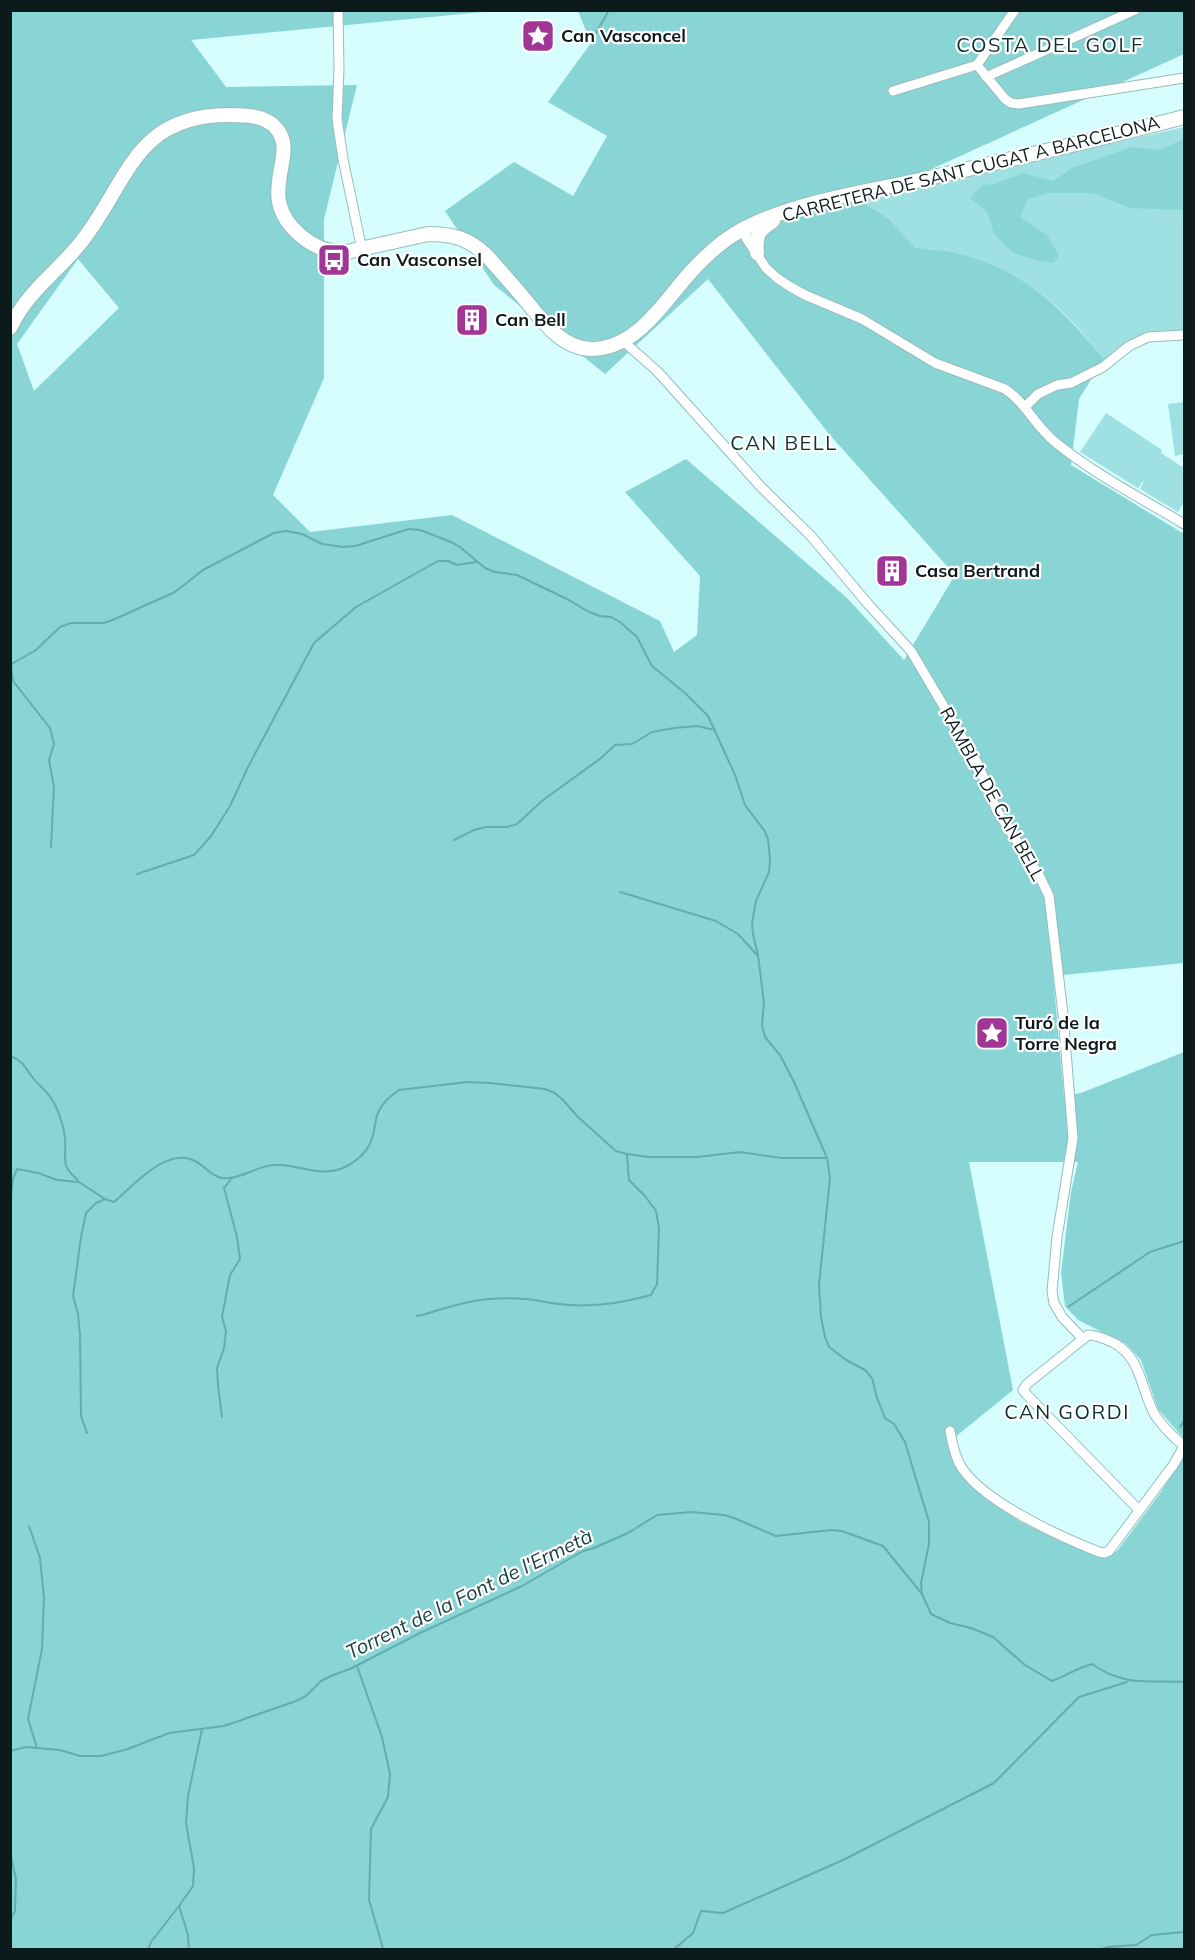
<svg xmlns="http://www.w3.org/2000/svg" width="1195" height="1960" font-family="Mulish,sans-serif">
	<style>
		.green { fill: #9fe1e2 }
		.forest { fill: #89d4d5; fill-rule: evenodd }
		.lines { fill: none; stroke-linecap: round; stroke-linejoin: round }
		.stream { stroke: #63adaf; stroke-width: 2 }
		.street-casing { stroke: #96bcbc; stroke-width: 11 }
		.secondary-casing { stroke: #96bcbc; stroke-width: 16 }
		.street { stroke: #fff; stroke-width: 9 }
		.secondary { stroke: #fff; stroke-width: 14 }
		.labels { text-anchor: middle; stroke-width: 4.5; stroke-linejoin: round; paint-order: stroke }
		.poi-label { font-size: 18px; font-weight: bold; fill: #0c1a1b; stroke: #fff; text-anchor: start }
		.street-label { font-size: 18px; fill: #0c1a1b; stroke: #fff }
		.neighbourhood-label { font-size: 20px; letter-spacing: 1.5px; fill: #0d3132; stroke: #fff }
		.water-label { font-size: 20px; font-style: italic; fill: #1b4040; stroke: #fff }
	</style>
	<rect width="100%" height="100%" fill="#d6fefe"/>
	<g class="green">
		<path d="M1184 127V335L1148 337 1103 367C1103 354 1091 344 1082 333 1048 292 1004 264 952 252 940 249 927 250 915 249L888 218 867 205V198Z"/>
		<polygon points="1184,402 1184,454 1175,456 1168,404"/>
		<polygon points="1106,413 1162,450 1161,453 1184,468 1184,502 1178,512 1140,489 1145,479 1138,488 1080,452"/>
	</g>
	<g class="forest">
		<path d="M11 11H493L191 40 226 87 357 85 324 219V378L273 495 310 532 452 515 660 621 674 652 697 635 700 576 625 492 686 459 847 598 904 660 955 575 829 434 708 279 605 374 494 285 445 211 514 162 573 196 607 136 548 102 591 43 578 11H1184V54L868 198 867 205 888 218 915 248C927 250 940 249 952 252 1024 269 1058 304 1104 359L1079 399 1071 465 1184 534V963L1053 976 1064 1096 1081 1093 1184 1052V1439L1158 1409 1141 1360 1126 1344 1078 1320 1065 1306 1061 1273 1071 1192 1078 1162H969L1013 1390 949 1442 954 1465 971 1484 988 1500 1019 1521 1063 1542 1102 1557 1111 1555 1118 1550 1161 1492 1184 1455V1949L11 1950ZM78 259 119 308 34 391 17 344Z"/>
		<polygon points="1184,139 1184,210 1130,208 1093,193 1049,193 1028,199 1020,217 1047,235 1059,256 1053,263 1039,261 1013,253 994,234 987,212 970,198 982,185 994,184 1023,173 1053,181 1072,168 1132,147 1159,150"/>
	</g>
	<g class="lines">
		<g class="stream">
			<polyline points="596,33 609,10"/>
			<path d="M10 665 36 650 60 627 71 623H104L115 619 175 592 203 570 274 533 286 531 302 534 322 544 343 547 355 546 409 529 420 530 451 542 460 547 485 568 495 572 517 575 567 599 589 612 600 616 611 617 620 622 637 637 652 666 685 693 708 716 735 775 745 805 764 830 768 839 770 860 769 872 756 901 752 923 753 934 758 955 764 1003 762 1025 765 1037 780 1055 794 1082 827 1158 830 1178 819 1285 821 1317 825 1337 829 1347 846 1360 865 1370 872 1378 877 1398 885 1418 894 1424 905 1442 929 1522V1544L921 1583 922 1594 931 1614 950 1623 971 1628 993 1637 1025 1665 1052 1681C1066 1676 1077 1668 1092 1664 1125 1687 1147 1680 1184 1682"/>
			<polyline points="11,665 13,681 50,728 54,744 49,760 54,787 51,847"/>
			<polyline points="454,840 474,830 486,827 507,827 517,824 542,801 601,758 615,745 632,744 652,732 674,728 697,726 715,730"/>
			<polyline points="137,874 194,855 211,836 230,806 248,767 314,643 356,607 438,561 448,561 457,565 476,562"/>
			<polyline points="620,892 716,921 738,934 758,956"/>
			<path d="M10 1056C24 1061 25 1068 33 1078 40 1087 49 1092 54 1103 59 1112 64 1128 65 1138 67 1158 59 1165 78 1180"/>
			<path d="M10 1205 13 1179 17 1169 38 1173 57 1180 79 1182 105 1199 114 1202C134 1185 167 1146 195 1161 205 1166 211 1176 222 1178 243 1180 259 1163 280 1165 302 1166 320 1177 343 1168 358 1161 369 1151 373 1135 375 1128 375 1120 378 1113 382 1103 390 1096 399 1090L467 1082 490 1083 545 1089 555 1093 563 1100 577 1116 608 1144 616 1151 627 1154 649 1157H697L740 1152 782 1158H827"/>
			<polyline points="1068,1307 1150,1252 1184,1241"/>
			<path d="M417 1316C442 1310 462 1301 489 1299 501 1298 514 1298 526 1299 537 1300 548 1303 559 1304 589 1308 622 1303 651 1295L657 1284 659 1228 656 1211 645 1196 629 1180 627 1155"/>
			<polyline points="222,1417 218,1385 217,1368 224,1348 226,1331 222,1317 230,1275 240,1259 237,1237 224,1188 232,1178"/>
			<polyline points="1180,1427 1184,1421"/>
			<polyline points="87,1433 81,1416 80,1335 78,1314 73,1296 81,1237 86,1213 96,1203 105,1199"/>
			<polyline points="29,1526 40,1558 44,1598 42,1649 28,1719 37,1748"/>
			<polyline points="357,1666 382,1737 390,1774 388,1797 371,1829 369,1900 383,1948"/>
			<polyline points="10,1751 26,1747 37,1748 60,1750 80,1756 101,1756 128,1749 169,1733 224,1726 296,1701 306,1696 321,1681 331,1676 352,1668 420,1633 522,1586 583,1551 594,1548 628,1533 657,1515 691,1512 724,1515 734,1518 776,1536 831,1530 842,1531 883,1546 922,1594"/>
			<polyline points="10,1853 16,1879 15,1911 10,1920"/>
			<polyline points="148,1950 151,1942 179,1906"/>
			<polyline points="189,1950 188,1935 179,1906 193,1886 194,1868 186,1823 188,1796 202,1729"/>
			<polyline points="673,1950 693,1933 701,1911 723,1913 773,1891 843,1860 994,1783 1079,1697 1127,1682"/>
			<polyline points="1098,1950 1108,1947 1136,1945 1152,1935 1184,1932"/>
		</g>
		<defs>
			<g id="street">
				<polyline points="338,10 339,69 337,119 343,159 362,250"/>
				<polyline points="977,65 1005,99 1011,103 1019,104 1184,78"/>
				<polyline points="986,77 1135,10"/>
				<polyline points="893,91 977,65 1015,10"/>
				<path d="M746 227V238L766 268 777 278 789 286 805 295 862 319 935 363 1005 389C1026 403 1035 426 1055 442 1094 474 1141 498 1184 524"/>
				<polyline points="622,340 658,372 761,487 811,536 868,604 911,651 978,764 997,811 1039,875 1049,896 1063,1014 1073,1138 1057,1237 1052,1291 1054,1303 1062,1317 1083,1339"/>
				<polyline points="1025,407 1038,394 1057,385 1071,383 1103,367 1129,346 1148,337 1184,335"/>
				<path d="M950 1431C952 1442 954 1453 959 1463 978 1500 1061 1537 1099 1552L1104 1553 1109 1551 1174 1464 1184 1446C1173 1437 1163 1427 1155 1415 1141 1391 1142 1358 1114 1343 1105 1339 1098 1335 1088 1335L1027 1384 1023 1390 1027 1395 1139 1510"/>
			</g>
			<g id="secondary">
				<path d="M757 253C755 235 758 231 773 221"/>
				<path d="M10 328C29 289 57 273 82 241 129 181 134 115 229 115 244 115 265 115 276 128 301 156 252 195 301 236 313 246 327 252 342 253L428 234C452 234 468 238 486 255 498 268 510 282 522 296 540 317 560 349 592 349 637 348 662 304 689 274 705 256 723 239 745 228 796 202 864 192 920 180 1008 160 1097 140 1184 117"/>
			</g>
		</defs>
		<use href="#street" class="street-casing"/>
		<use href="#secondary" class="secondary-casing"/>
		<use href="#street" class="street"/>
		<use href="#secondary" class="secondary"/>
	</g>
	<defs>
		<symbol id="sight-square" viewBox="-11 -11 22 22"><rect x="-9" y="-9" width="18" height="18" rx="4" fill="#a13697" stroke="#fff"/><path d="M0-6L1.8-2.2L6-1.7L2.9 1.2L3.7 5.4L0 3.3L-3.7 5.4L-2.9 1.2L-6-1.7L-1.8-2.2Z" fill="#fff"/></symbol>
		<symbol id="bus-square" viewBox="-11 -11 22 22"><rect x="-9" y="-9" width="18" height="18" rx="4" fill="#a13697" stroke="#fff"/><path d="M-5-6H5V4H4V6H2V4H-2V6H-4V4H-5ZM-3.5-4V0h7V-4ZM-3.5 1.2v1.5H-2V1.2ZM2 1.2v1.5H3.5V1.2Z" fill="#fff"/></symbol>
		<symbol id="building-square" viewBox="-11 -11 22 22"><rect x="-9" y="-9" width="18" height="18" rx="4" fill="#a13697" stroke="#fff"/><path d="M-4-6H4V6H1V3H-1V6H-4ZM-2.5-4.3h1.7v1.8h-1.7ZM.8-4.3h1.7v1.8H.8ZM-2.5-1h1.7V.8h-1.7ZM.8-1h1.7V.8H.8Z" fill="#fff"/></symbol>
	</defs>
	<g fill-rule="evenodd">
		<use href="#sight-square" x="519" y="17" width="38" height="38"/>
		<use href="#bus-square" x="315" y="241" width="38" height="38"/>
		<use href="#building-square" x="453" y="301" width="38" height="38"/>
		<use href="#building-square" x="873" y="552" width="38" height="38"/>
		<use href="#sight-square" x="973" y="1014" width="38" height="38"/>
	</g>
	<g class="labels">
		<g class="poi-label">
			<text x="561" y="42">Can Vasconcel</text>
			<text x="357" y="266">Can Vasconsel</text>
			<text x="495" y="326">Can Bell</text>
			<text x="915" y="577">Casa Bertrand</text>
			<text x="1015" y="1029">Turó de la<tspan x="1015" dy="21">Torre Negra</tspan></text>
		</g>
		<g class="street-label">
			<text transform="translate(971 169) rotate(-14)" y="6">CARRETERA DE SANT CUGAT A BARCELONA</text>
			<text transform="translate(992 794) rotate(61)" y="6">RAMBLA DE CAN BELL</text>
		</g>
		<g class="neighbourhood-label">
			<text x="1050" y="52">COSTA DEL GOLF</text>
			<text x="784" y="450">CAN BELL</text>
			<text x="1067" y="1419">CAN GORDI</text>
		</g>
		<g class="water-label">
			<text transform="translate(469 1594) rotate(-26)" y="7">Torrent de la Font de l'Ermetà</text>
		</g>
	</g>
	<rect width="1195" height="1960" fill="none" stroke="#0c1a1b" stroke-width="24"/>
</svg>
